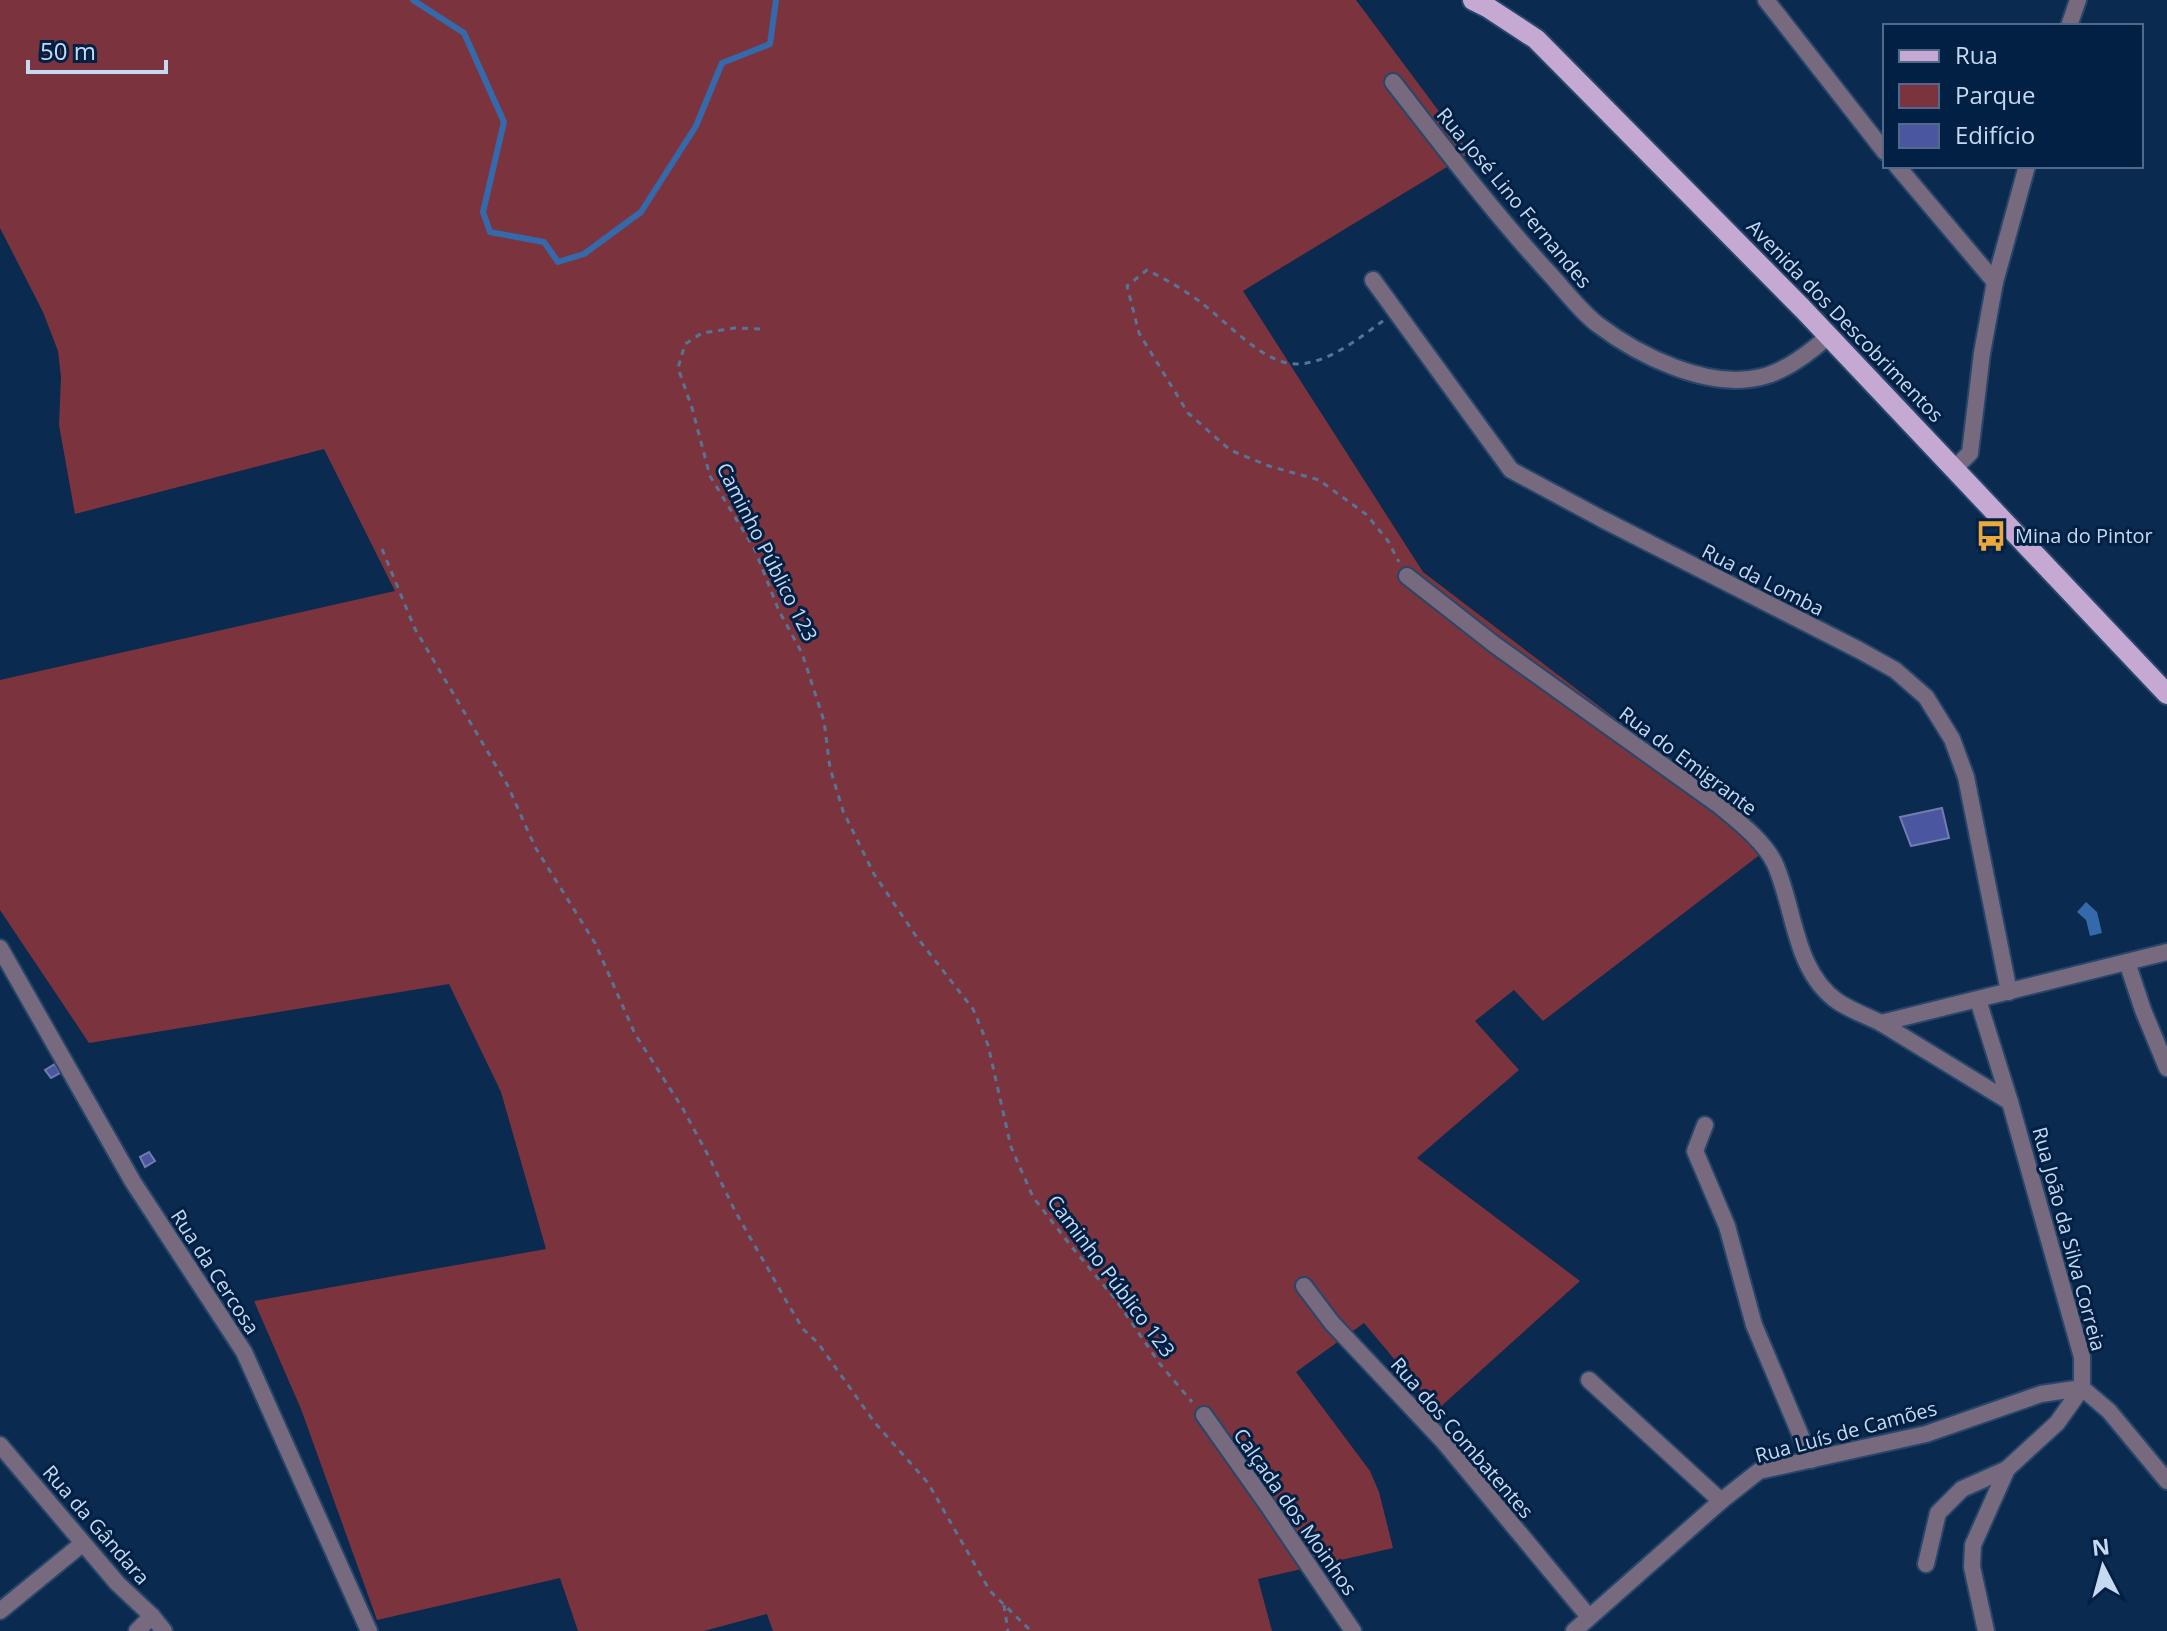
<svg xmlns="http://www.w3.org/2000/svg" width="2167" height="1631" font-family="'Open Sans',sans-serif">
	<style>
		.green { fill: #7b343d }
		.water { fill: #346aac }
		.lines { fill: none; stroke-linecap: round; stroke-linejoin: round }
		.stream { stroke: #346aac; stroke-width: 6 }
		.building { fill: #4b56a1; stroke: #727caf; stroke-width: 2 }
		.street-casing { stroke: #28466a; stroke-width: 20 }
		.primary-casing { stroke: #28466a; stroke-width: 24 }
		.path { stroke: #587393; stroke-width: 3; stroke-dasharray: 6 6; stroke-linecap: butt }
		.street { stroke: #776a7e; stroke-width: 16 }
		.primary { stroke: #c5a9d2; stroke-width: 20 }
		.labels { text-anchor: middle; stroke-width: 6; stroke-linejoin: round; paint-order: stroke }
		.street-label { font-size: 20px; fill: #c6d9f1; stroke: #012044 }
		.poi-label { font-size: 20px; fill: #c6d9f1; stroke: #012044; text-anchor: start }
	</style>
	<rect width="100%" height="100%" fill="#0a2a50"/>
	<polygon class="green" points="0,0 1356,0 1470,153 1243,291 1423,572 1721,799 1770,847 1543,1021 1514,990 1475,1021 1519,1070 1417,1158 1580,1281 1437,1410 1364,1323 1296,1372 1370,1471 1379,1492 1393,1548 1258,1579 1272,1631 773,1631 767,1614 704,1631 578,1631 560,1578 377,1620 301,1409 254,1301 546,1249 501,1092 449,984 89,1043 0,910 0,680 395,591 324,449 75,514 59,425 61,377 58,351 43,312 0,228"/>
	<polygon class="water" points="2086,902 2097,912 2102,933 2090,936 2086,920 2077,912"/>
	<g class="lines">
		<polyline class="stream" points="413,0 464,33 504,122 483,212 490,232 544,242 558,262 584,254 641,212 696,126 722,63 770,44 776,0"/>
	</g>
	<g class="building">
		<polygon points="1942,808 1949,838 1911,846 1900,817"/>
		<polygon points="55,1064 60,1073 51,1078 45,1070"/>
		<polygon points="149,1152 155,1161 145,1167 140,1157"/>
	</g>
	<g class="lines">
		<defs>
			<g id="street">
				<polyline points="1766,0 1885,152"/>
				<polyline points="2069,26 2078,0"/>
				<path d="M1393 82C1443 146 1492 211 1547 271 1563 288 1579 310 1597 324 1639 356 1708 390 1761 377 1784 372 1811 352 1828 336"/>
				<polyline points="1897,166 1995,282"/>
				<polyline points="1373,280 1511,470 1602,519 1859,650 1895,670 1926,697 1952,739 1966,777 2009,992"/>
				<polyline points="1954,469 1970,453 1982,353 1995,282 2027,166"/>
				<path d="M1407 576 1495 645 1720 806C1738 821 1765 842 1775 864 1795 909 1794 970 1837 1001 1850 1010 1867 1016 1881 1023"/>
				<polyline points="0,948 133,1182 244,1352 369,1631"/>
				<polyline points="2127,962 2143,1010 2167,1068"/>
				<polyline points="1978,1000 2010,1102 1881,1023 2167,952"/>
				<polyline points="2010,1102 2082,1357 2082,1388"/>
				<polyline points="1705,1125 1695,1151 1727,1226 1754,1325 1811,1460"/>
				<polyline points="1304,1286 1332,1323 1443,1441 1589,1617"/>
				<polyline points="1589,1380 1721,1501"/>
				<polyline points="2082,1388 2109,1411 2167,1481"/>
				<polyline points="1204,1415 1269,1507 1353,1631"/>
				<polyline points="0,1445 117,1583 152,1616 164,1631"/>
				<polyline points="1926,1564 1938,1513 1962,1489 2007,1469"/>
				<polyline points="0,1611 82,1544"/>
				<polyline points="137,1631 152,1616"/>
				<polyline points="1574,1631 1721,1501 1759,1471 1926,1434 2041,1394 2082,1388"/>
				<polyline points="1986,1631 1972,1567 1973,1545 2007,1469 2057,1423 2082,1388"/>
			</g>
			<polyline id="primary" points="1473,0 1487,7 1536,39 1803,309 2167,694"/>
		</defs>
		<use href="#street" class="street-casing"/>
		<use href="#primary" class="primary-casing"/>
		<g class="path">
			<path d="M1383 321C1359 338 1328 364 1296 364 1263 364 1225 320 1199 301 1183 289 1165 279 1147 270L1127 286 1139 333 1188 413 1230 450 1269 466 1319 480 1367 515 1388 541 1399 562"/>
			<polyline points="760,329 735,328 702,333 685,344 678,368 692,408 710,476 755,550 779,611 802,653 824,721 830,768 843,811 874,874 916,936 973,1009 988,1045 1011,1147 1033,1197 1071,1246 1116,1300 1160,1364 1192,1402"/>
			<polyline points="382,549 415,629 508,786 535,847 595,943 635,1034 683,1109 709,1157 735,1211 788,1304 803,1329 818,1343 875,1423 928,1483 990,1591 1031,1631"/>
			<polyline points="1004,1605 1008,1631"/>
		</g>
		<use href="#street" class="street"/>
		<use href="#primary" class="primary"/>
	</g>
	<defs>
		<symbol id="bus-bare" viewBox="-9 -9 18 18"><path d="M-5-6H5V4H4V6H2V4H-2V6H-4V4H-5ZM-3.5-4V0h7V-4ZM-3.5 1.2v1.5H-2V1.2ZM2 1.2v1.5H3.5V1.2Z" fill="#eda83b" stroke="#012044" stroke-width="2.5" paint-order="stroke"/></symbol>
	</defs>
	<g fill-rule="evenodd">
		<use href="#bus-bare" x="1969" y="514" width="44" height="44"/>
	</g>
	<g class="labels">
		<g class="street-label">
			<text transform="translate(1514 198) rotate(50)" y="7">Rua José Lino Fernandes</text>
			<text transform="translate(1845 321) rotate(46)" y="7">Avenida dos Descobrimentos</text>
			<text transform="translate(767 552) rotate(63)" y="7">Caminho Público 123</text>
			<text transform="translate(1763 580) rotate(27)" y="7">Rua da Lomba</text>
			<text transform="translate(1688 761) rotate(37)" y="7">Rua do Emigrante</text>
			<text transform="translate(2069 1239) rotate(75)" y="7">Rua João da Silva Correia</text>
			<text transform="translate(215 1272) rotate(57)" y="7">Rua da Cercosa</text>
			<text transform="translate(1111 1276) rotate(53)" y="7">Caminho Público 123</text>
			<text transform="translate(1846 1432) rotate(-15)" y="7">Rua Luís de Camões</text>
			<text transform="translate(1462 1438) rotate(49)" y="7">Rua dos Combatentes</text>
			<text transform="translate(1295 1512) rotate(55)" y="7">Calçada dos Moinhos</text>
			<text transform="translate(96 1525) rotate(49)" y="7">Rua da Gândara</text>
		</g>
		<g class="poi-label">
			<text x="2015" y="543">Mina do Pintor</text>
		</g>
	</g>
	<rect x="1883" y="24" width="260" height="144" fill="#012044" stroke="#506a89" stroke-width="2"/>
	<rect x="1899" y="50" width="40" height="12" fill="#c5a9d2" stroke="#506a89" stroke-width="2"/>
	<text x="1955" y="64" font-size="24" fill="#c6d9f1">Rua</text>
	<rect x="1899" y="84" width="40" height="24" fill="#7b343d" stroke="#506a89" stroke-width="2"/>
	<text x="1955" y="104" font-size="24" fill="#c6d9f1">Parque</text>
	<rect x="1899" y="124" width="40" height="24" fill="#4b56a1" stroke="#506a89" stroke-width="2"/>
	<text x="1955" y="144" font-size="24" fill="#c6d9f1">Edifício</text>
	<g transform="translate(2103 1567) rotate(354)" stroke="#012044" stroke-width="6" paint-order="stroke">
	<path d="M0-6L14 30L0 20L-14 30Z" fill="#c6d9f1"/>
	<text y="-12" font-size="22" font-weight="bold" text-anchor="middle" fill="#c6d9f1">N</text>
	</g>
	<path d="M28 60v12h138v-12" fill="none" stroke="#c6d9f1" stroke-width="4"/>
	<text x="40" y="60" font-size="24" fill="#c6d9f1" stroke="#012044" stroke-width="6" paint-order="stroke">50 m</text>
</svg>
